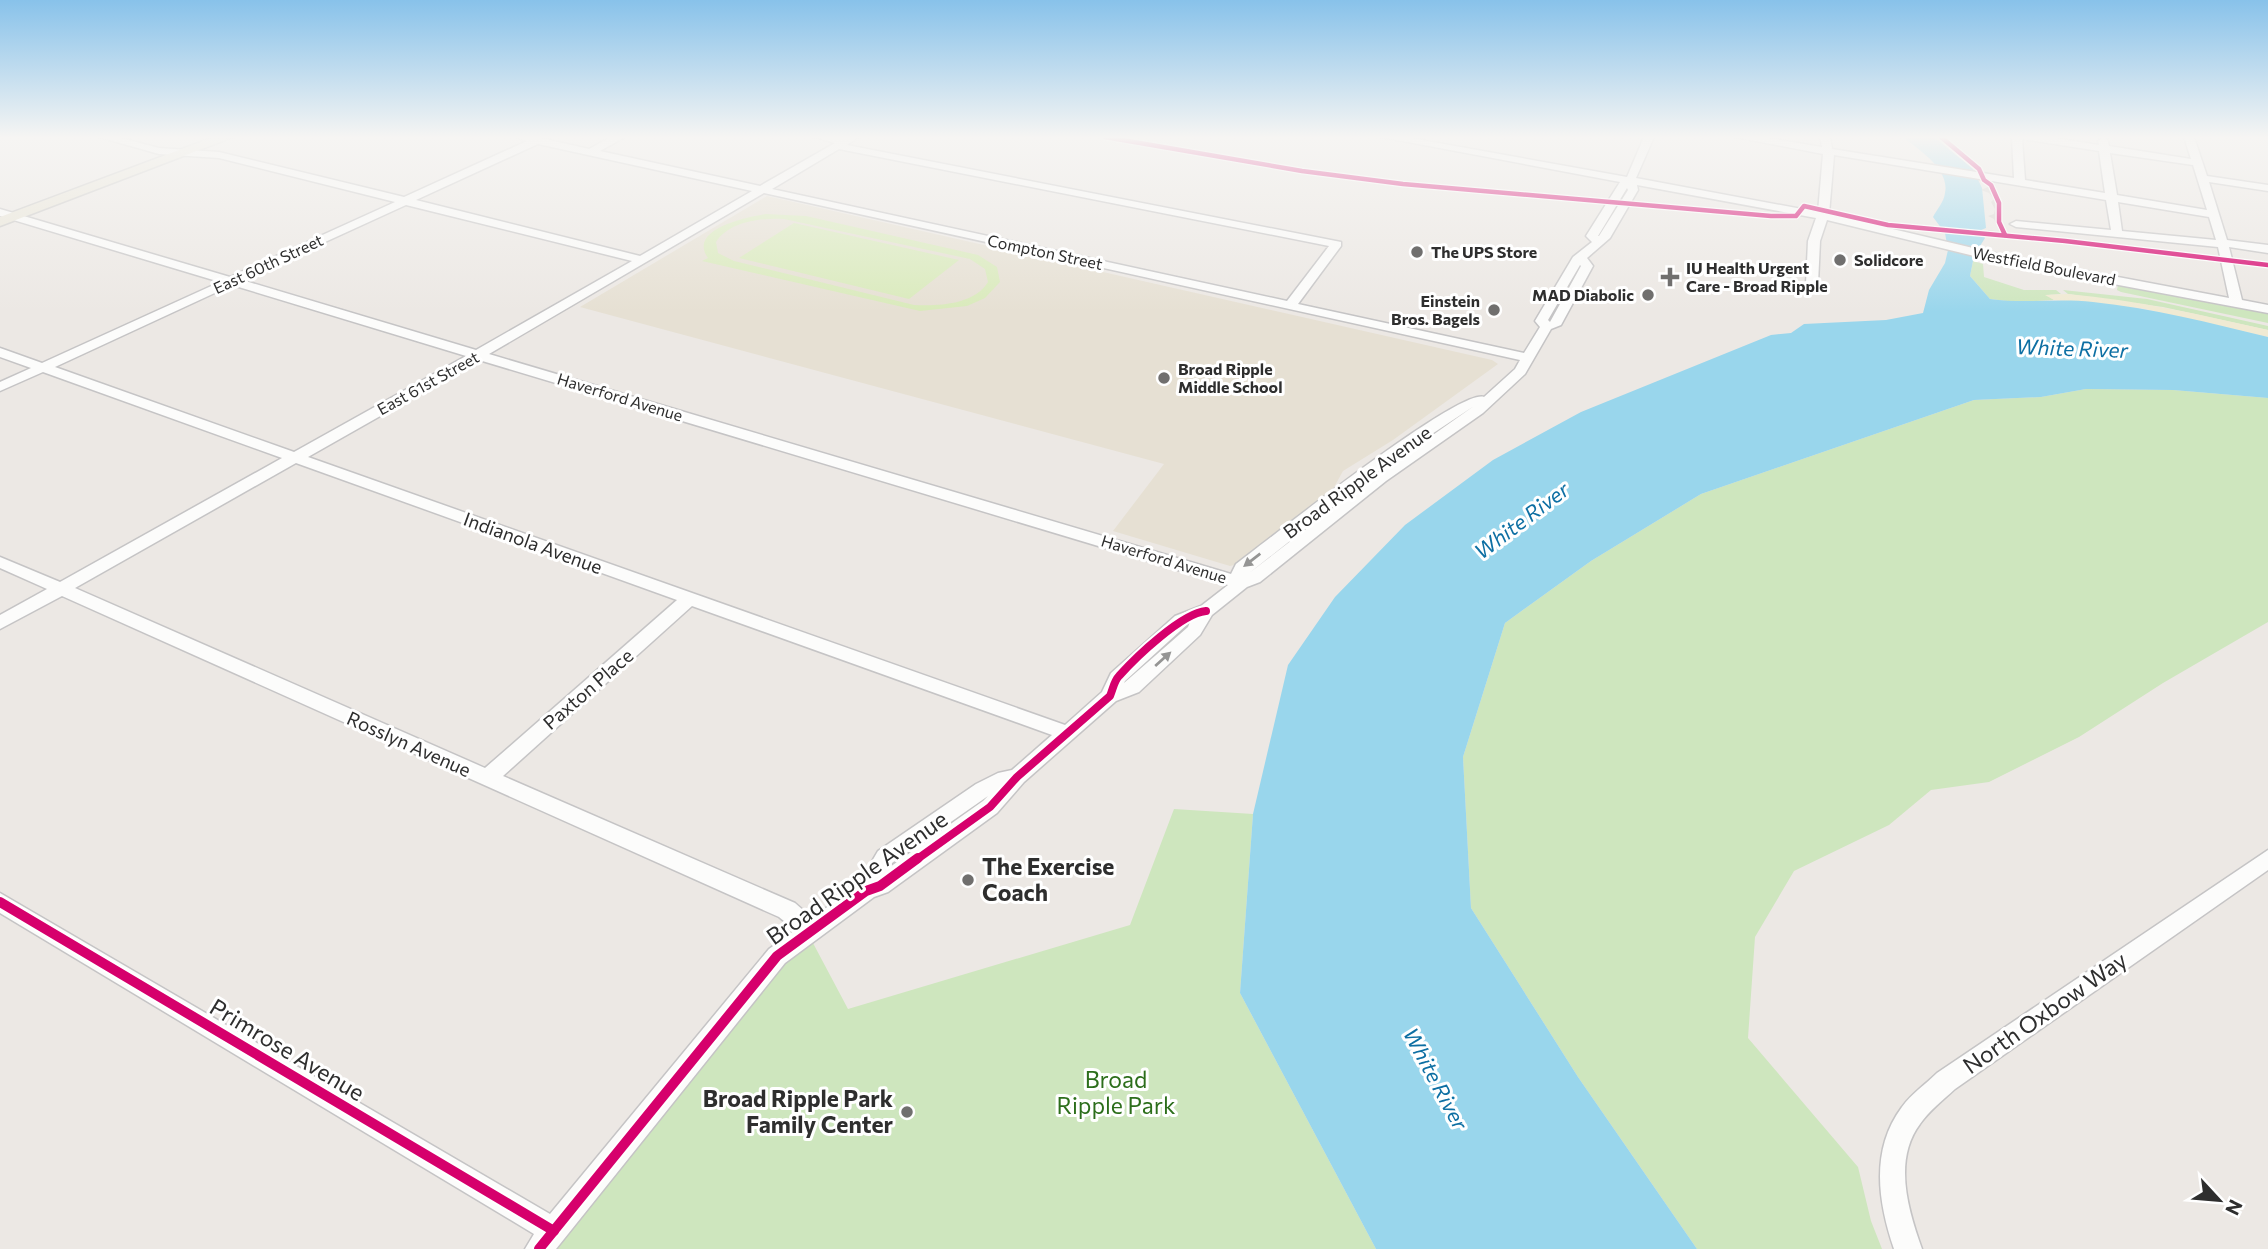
<svg xmlns="http://www.w3.org/2000/svg" width="2268" height="1249" font-family="Commissioner,sans-serif">
	<style>
		.education { fill: #e6e0d3 }
		.green { fill: #cee6be }
		.sand { fill: #f0ead3 }
		.pitch { fill: #d9eabb; fill-rule: evenodd }
		.plaza { fill: #dad6d2 }
		.water { fill: #99d6ec }
		.lines { fill: none; stroke-linecap: round; stroke-linejoin: round }
		.minor-casing { stroke: #c5c4c5; stroke-width: 3 }
		.major-casing { stroke: #c6c5c4; stroke-width: 3 }
		.minor { fill: #fcfcfb; fill-rule: evenodd }
		.major { fill: #e8e4d6; fill-rule: evenodd }
		.cycleway-far2-casing { stroke: #fff; stroke-width: 7 }
		.cycleway-far1-casing { stroke: #fff; stroke-width: 12 }
		.cycleway-casing { stroke: #fff; stroke-width: 14 }
		.cycleway-far2 { stroke: #d6006c; stroke-width: 4.5 }
		.cycleway-far1 { stroke: #d6006c; stroke-width: 8 }
		.cycleway { stroke: #d6006c; stroke-width: 10 }
		.oneway { fill: #959594 }
		.poi-dot { fill: #706f6e; stroke: #fff; stroke-width: 2.5 }
		.labels { text-anchor: middle; stroke-width: 6; stroke-linejoin: round; paint-order: stroke }
		.far-street-label { font-size: 16px; fill: #2e2e2e; stroke: #fff }
		.far-poi-label { font-size: 16px; font-weight: bold; fill: #2e2e2e; stroke: #fff; text-anchor: start }
		.street-label { font-size: 19px; fill: #2e2e2e; stroke: #fff }
		.water-label { font-size: 21px; font-style: italic; fill: #0d6fa3; stroke: #fff }
		.near-poi-label { font-size: 23px; font-weight: bold; fill: #2e2e2e; stroke: #fff; text-anchor: start }
		.near-street-label { font-size: 23px; fill: #2e2e2e; stroke: #fff }
		.near-park-label { font-size: 23px; fill: #2c6e1b; stroke: #fff }
	</style>
	<rect width="100%" height="100%" fill="#ece8e4"/>
	<polygon class="education" points="767,196 1492,360 1498,364 1393,440 1343,471 1333,489 1234,565 1230,566 1113,531 1164,464 580,307"/>
	<g class="green">
		<polygon points="1973,261 1983,264 1984,277 2024,290 2056,290 2061,294 2047,295 2054,300 2015,302 1990,299 1970,276"/>
		<polygon points="2047,271 2268,312 2268,323 2121,292 2117,290 2118,285"/>
		<polygon points="2063,290 2147,299 2268,326 2268,330 2163,307 2068,294"/>
		<polygon points="2086,389 2173,390 2268,398 2268,622 2163,683 2079,737 1989,782 1931,790 1889,825 1794,871 1755,937 1748,1038 1858,1167 1871,1221 1882,1249 1697,1249 1578,1077 1471,908 1463,757 1505,623 1591,561 1701,494 1974,400 2041,397"/>
		<polygon points="1174,809 1253,814 1240,993 1376,1249 540,1249 805,928 848,1009 1130,925"/>
	</g>
	<path class="sand" d="M2068 294C2136 300 2202 315 2268 330V337L2141 308 2054 300 2045 295Z"/>
	<g class="pitch">
		<path d="M766 214 806 216 978 255 997 267 1000 282 985 298 967 306 920 311 702 261 708 258C687 229 748 217 766 214ZM784 219 970 259 985 269 988 282C974 305 938 306 914 305L734 261 718 253 716 242C730 221 761 218 784 219Z"/>
		<polygon points="794,223 959,260 909,299 739,258"/>
	</g>
	<polygon class="plaza" points="1980,179 1991,181 1994,186 2000,202 2001,223 2009,236 1995,237 1985,233 1989,230 2000,232 1994,219 1988,216 1994,214 1995,209 1991,202 1994,199 1989,193 1981,190 1988,187"/>
	<path class="water" d="M1903 137H1934L1973 169 1982 188 1986 228 1981 230 1985 238 1974 256 1970 276 1990 299C2025 304 2058 298 2093 302 2152 308 2210 323 2268 337V398L2173 390 2086 389 2041 397 1974 400 1701 494 1591 561 1505 623 1463 757 1471 908 1578 1077 1697 1249H1376L1240 993 1253 814 1288 665 1335 597 1405 525 1493 460 1581 412 1771 335 1791 333 1804 324 1886 320 1923 313 1929 290 1945 263 1948 250 1945 233 1933 217C1937 209 1944 202 1945 193 1950 169 1919 150 1903 137Z"/>
	<g class="lines">
		<defs>
			<g id="minor">
				<path d="M99 137H117L159 148 219 152 404 197 527 141 516 137H536L589 149 611 137H625L600 151 760 186 835 143 815 137H858L847 145 1341 242V246L1298 304 1524 353 1540 327 1535 321 1573 257 1592 242 1586 236 1620 182 1381 137H1405L1627 177 1644 137H1654L1636 178 1818 212 1823 154 1735 137H1761L1822 147 1820 137H1830L1832 149 2014 178 2012 137H2048L2099 145 2098 141 2103 138 2107 139 2109 146 2191 159 2184 137H2194L2207 176 2268 185V191L2209 182 2227 240 2268 245V253L2229 247 2242 300 2268 305V313L2007 264 1827 220 1820 241 1818 284 1812 288 1806 284 1808 241 1816 218 1637 185 1638 190 1610 238 1587 258 1593 266 1561 325 1551 329 1525 374 1483 413 1386 481 1260 582 1247 587 1212 615 1200 635 1139 692 1116 701 1024 782 997 813 888 892 874 897 785 963 556 1249H525L534 1234 0 913V893L550 1214 769 949 795 930 779 917 62 596 0 629V615L47 589 0 568V557L60 582 282 458 43 372 0 391V382L31 368 0 357V348L42 363 220 282 0 216V209L230 277 395 202 219 158 159 154ZM2022 139 2099 151 2105 193 2025 180ZM538 144 752 191 640 256 416 200ZM839 149 1329 246 1287 301 772 189ZM2110 153 2193 165 2207 210 2117 195ZM1834 155 2106 200 2111 230 2016 221 2010 224 2016 227 2218 247 2229 298 2007 256 1829 214ZM1627 188 1628 190 1599 236H1598ZM764 193 1520 360 1515 369 1484 397C1460 387 1267 541 1236 564L1231 574 489 354ZM2118 202 2209 217 2216 240 2122 231ZM406 205 632 261 476 350 242 280ZM1580 265 1581 266 1550 322 1548 320ZM232 285 466 356 294 452 55 367ZM479 360 1228 585 1201 606 1175 616 1111 673 1102 692 1065 725 308 457ZM1474 406 1376 475 1248 574 1390 462ZM296 463 677 600 485 768 75 588ZM692 606 1052 735 1012 770 998 773 976 784 878 851 858 885 812 918 795 903 503 776ZM1190 622 1188 627 1124 683 1125 681ZM988 796 983 801 890 867 892 863Z"/>
				<path d="M2268 850V870L1955 1089C1943 1100 1929 1111 1920 1124 1893 1160 1908 1210 1922 1249H1894C1878 1202 1870 1150 1902 1107 1911 1094 1926 1084 1937 1073Z"/>
			</g>
			<polygon id="major" points="214,137 233,137 0,226 0,217"/>
		</defs>
		<use href="#minor" class="minor-casing"/>
		<use href="#major" class="major-casing"/>
		<use href="#minor" class="minor"/>
		<use href="#major" class="major"/>
		<defs>
			<g id="cycleway-far2">
				<polyline points="1105,137 1302,171 1403,184 1771,216 1796,216 1804,206 1888,225 2065,241 2268,265"/>
				<polyline points="1941,137 1979,169 1984,180 1991,185 1999,203 1999,222 2005,235"/>
			</g>
			<path id="cycleway-far1" d="M916 860 990 807 1017 777 1110 696C1113 689 1114 681 1119 676 1136 657 1182 613 1206 611"/>
			<g id="cycleway">
				<polyline points="0,902 554,1231"/>
				<polyline points="539,1249 777,956 866,891 880,886 918,858"/>
			</g>
		</defs>
		<use href="#cycleway-far2" class="cycleway-far2-casing"/>
		<use href="#cycleway-far1" class="cycleway-far1-casing"/>
		<use href="#cycleway" class="cycleway-casing"/>
		<use href="#cycleway-far2" class="cycleway-far2"/>
		<use href="#cycleway-far1" class="cycleway-far1"/>
		<use href="#cycleway" class="cycleway"/>
	</g>
	<defs><path id="oneway-solid" d="M-6-.8H1V-3.2L6.5 0L1 3.2V.8H-6Z" transform="scale(1.75)"/></defs>
	<g class="oneway">
		<use href="#oneway-solid" transform="translate(1252 560) rotate(142)"/>
		<use href="#oneway-solid" transform="translate(1163 659) rotate(-42)"/>
	</g>
	<linearGradient id="sky" x2="0" y2="1"><stop stop-color="#88c2ea"/><stop offset="0.44" stop-color="#f6f5f3"/><stop offset="1" stop-color="#f6f5f3" stop-opacity="0"/></linearGradient>
	<rect width="2268" height="312" fill="url(#sky)"/>
	<g class="poi-dot">
		<circle cx="1417" cy="252" r="7"/>
		<circle cx="1840" cy="260" r="7"/>
		<path d="M1666.5 266.5h7v7h7v7h-7v7h-7v-7h-7v-7h7z"/>
		<circle cx="1648" cy="295" r="7"/>
		<circle cx="1494" cy="310" r="7"/>
		<circle cx="1164" cy="378" r="7"/>
		<circle cx="968" cy="880" r="7"/>
		<circle cx="907" cy="1112" r="7"/>
	</g>
	<g class="labels">
		<g class="far-street-label">
			<text transform="translate(1045 252) rotate(12)" y="6">Compton Street</text>
			<text transform="translate(268 264) rotate(-25)" y="6">East 60th Street</text>
			<text transform="translate(2044 266) rotate(11)" y="6">Westfield Boulevard</text>
			<text transform="translate(428 383) rotate(-29)" y="6">East 61st Street</text>
			<text transform="translate(620 397) rotate(17)" y="6">Haverford Avenue</text>
			<text transform="translate(1164 559) rotate(17)" y="6">Haverford Avenue</text>
		</g>
		<g class="far-poi-label">
			<text x="1431" y="258">The UPS Store</text>
			<text x="1854" y="266">Solidcore</text>
			<text x="1686" y="274">IU Health Urgent<tspan x="1686" dy="18">Care - Broad Ripple</tspan></text>
			<text x="1634" y="301" text-anchor="end">MAD Diabolic</text>
			<text x="1480" y="307" text-anchor="end">Einstein<tspan x="1480" dy="18">Bros. Bagels</tspan></text>
			<text x="1178" y="375">Broad Ripple<tspan x="1178" dy="18">Middle School</tspan></text>
		</g>
		<g class="street-label">
			<text transform="translate(1357 482) rotate(-36)" y="7">Broad Ripple Avenue</text>
			<text transform="translate(533 543) rotate(20)" y="7">Indianola Avenue</text>
			<text transform="translate(588 689) rotate(-41)" y="7">Paxton Place</text>
			<text transform="translate(409 744) rotate(24)" y="7">Rosslyn Avenue</text>
		</g>
		<g class="water-label">
			<text transform="translate(2072 349) rotate(2)" y="7">White River</text>
			<text transform="translate(1522 521) rotate(-37)" y="7">White River</text>
			<text transform="translate(1435 1079) rotate(62)" y="7">White River</text>
		</g>
		<g class="near-poi-label">
			<text x="982" y="875">The Exercise<tspan x="982" dy="26">Coach</tspan></text>
			<text x="893" y="1107" text-anchor="end">Broad Ripple Park<tspan x="893" dy="26">Family Center</tspan></text>
		</g>
		<g class="near-street-label">
			<text transform="translate(857 878) rotate(-35)" y="8">Broad Ripple Avenue</text>
			<text transform="translate(2045 1013) rotate(-35)" y="8">North Oxbow Way</text>
			<text transform="translate(287 1050) rotate(31)" y="8">Primrose Avenue</text>
		</g>
		<g class="near-park-label">
			<text x="1116" y="1088">Broad<tspan x="1116" dy="26">Ripple Park</tspan></text>
		</g>
	</g>
	<g transform="translate(2219 1200) rotate(116)" stroke="#ffffff" stroke-width="5" paint-order="stroke">
	<path d="M0-5L12 26L0 18L-12 26Z" fill="#2e2e2e"/>
	<text y="-10" font-size="19" font-weight="bold" text-anchor="middle" fill="#2e2e2e">N</text>
	</g>
</svg>
